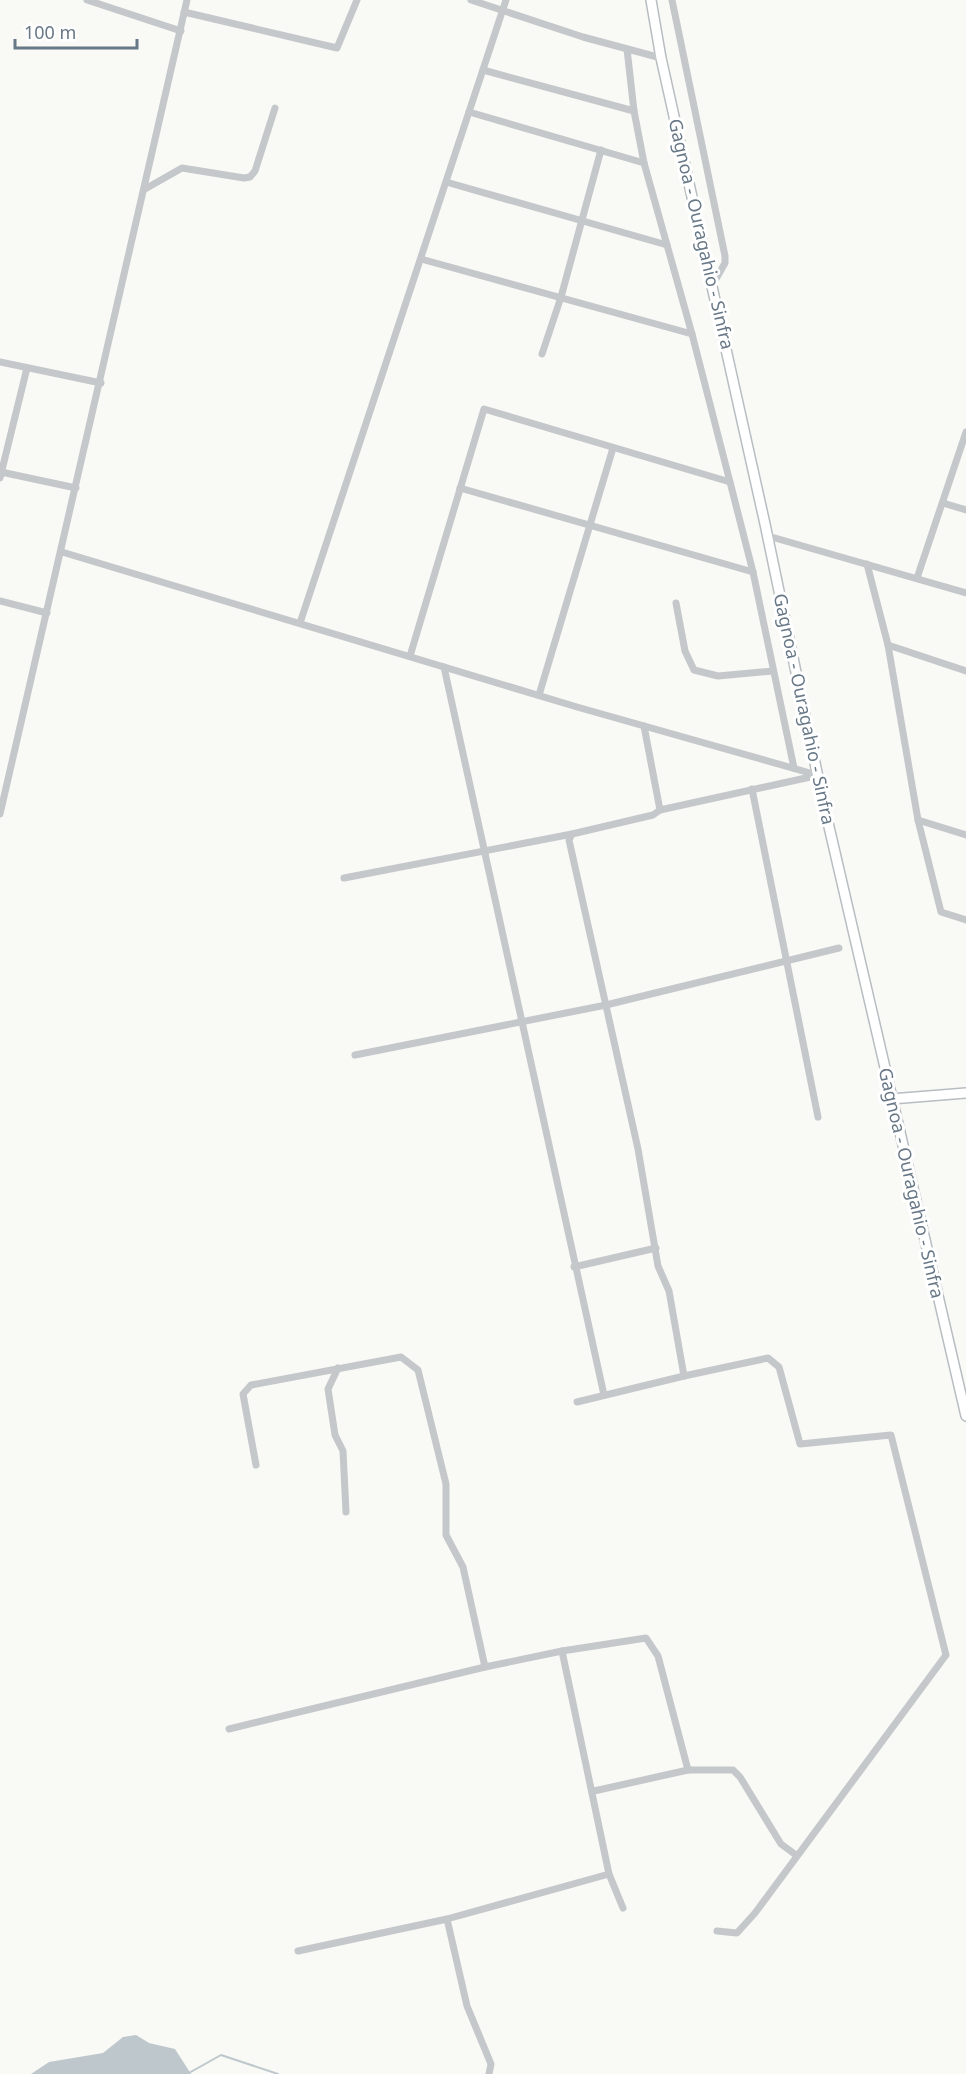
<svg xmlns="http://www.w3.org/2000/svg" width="966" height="2074" font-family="'Noto Sans',sans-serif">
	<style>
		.water { fill: #bec8cc }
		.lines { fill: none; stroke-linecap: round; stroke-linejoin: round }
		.stream { stroke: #bec8cc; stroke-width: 2 }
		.secondary-casing { stroke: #b8bdc2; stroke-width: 12 }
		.street { stroke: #c4c8cb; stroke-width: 7 }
		.secondary { stroke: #fff; stroke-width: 9 }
		.labels { text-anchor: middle; stroke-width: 6; stroke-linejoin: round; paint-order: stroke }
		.street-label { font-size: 18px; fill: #687887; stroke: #fff }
	</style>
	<rect width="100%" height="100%" fill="#f9f9f6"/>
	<polygon class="water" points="136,2035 149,2043 175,2049 191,2074 31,2074 49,2062 103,2053 123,2037"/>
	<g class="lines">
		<polyline class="stream" points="187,2074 221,2055 278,2074"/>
		<defs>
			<g id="secondary">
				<polyline points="651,0 661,58 765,524 823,801 966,1416"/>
				<polyline points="891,1099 966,1093"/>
			</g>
		</defs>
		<use href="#secondary" class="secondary-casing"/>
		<g class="street">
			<polyline points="87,0 181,31"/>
			<polyline points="471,0 583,37 661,58"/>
			<polyline points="672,0 725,256 725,263 712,286"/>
			<polyline points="184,12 337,48 357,0"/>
			<polyline points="483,70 634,111"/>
			<polyline points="469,112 644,163"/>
			<polyline points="446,182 667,245"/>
			<polyline points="145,189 182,168 244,178 250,177 255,171 275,108"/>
			<polyline points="421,259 692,334"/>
			<polyline points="542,354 561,297 601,150"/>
			<polyline points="0,362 101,383"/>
			<polyline points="1,472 76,488"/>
			<polyline points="0,478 27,368"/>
			<polyline points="730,482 753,572 794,768"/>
			<polyline points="460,488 753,572"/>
			<polyline points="943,503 966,510"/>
			<polyline points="768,536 966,593"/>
			<polyline points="62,552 577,707 817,775"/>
			<polyline points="867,564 888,645 918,820 941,912 966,920"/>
			<polyline points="917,578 966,432"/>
			<polyline points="0,601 47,613"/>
			<polyline points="676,603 685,651 694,670 718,676 773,671"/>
			<polyline points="300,623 506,0"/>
			<polyline points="888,645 966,671"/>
			<polyline points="410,656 484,409 730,482 692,334 644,163 634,111 627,49"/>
			<polyline points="444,667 604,1395"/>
			<polyline points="539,695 613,448"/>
			<polyline points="644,726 660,810 653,815 572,834 569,840 638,1149 658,1266 669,1291 684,1376 768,1358 779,1367 800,1444 891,1435 946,1655 755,1913 737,1933 717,1931"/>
			<polyline points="752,789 818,1117"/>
			<polyline points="660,810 815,776"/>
			<polyline points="0,814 187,0"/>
			<polyline points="918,820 966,835"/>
			<polyline points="344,878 572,834"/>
			<polyline points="355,1055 606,1005 839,948"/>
			<polyline points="574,1267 656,1248"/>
			<polyline points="338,1368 328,1389 335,1435 343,1451 346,1512"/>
			<polyline points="577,1402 684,1376"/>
			<polyline points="256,1465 243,1394 251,1385 401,1357 418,1370 446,1484 446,1535 463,1567 485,1667 562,1651 646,1638 658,1656 688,1770"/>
			<polyline points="229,1729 485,1667"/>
			<polyline points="594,1791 688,1770 733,1770 740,1777 781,1844 796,1855"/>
			<polyline points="609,1874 623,1908"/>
			<polyline points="298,1951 447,1919"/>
			<polyline points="489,2074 491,2064 467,2006 447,1919 609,1874 562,1651"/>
		</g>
		<use href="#secondary" class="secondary"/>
	</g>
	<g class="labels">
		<g class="street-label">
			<text transform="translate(701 234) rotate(77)" y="6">Gagnoa - Ouragahio - Sinfra</text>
			<text transform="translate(804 709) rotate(78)" y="6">Gagnoa - Ouragahio - Sinfra</text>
			<text transform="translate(911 1183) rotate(77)" y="6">Gagnoa - Ouragahio - Sinfra</text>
		</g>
	</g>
	<path d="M15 39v9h122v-9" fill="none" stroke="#687887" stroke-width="3"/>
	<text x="24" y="39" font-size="18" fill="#687887" stroke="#ffffff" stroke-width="4.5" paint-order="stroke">100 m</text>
</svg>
